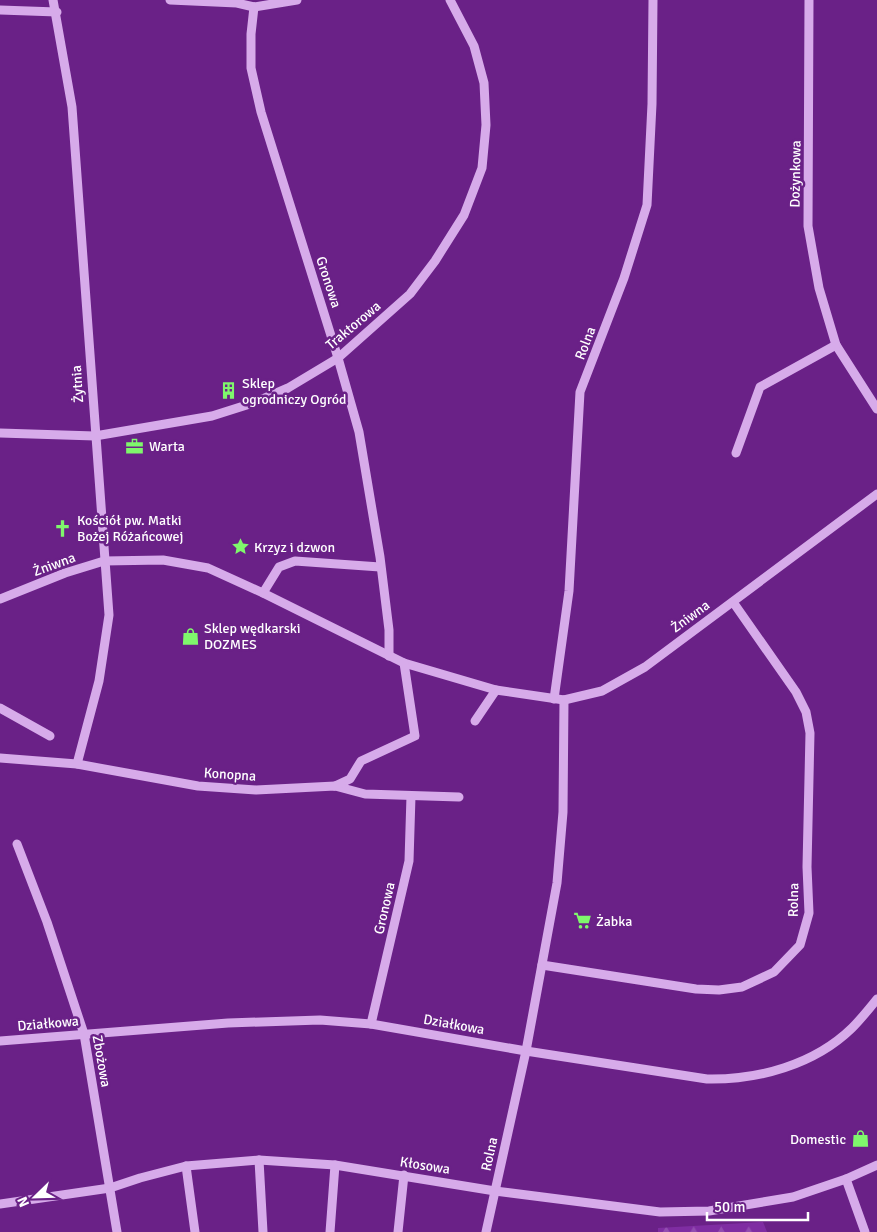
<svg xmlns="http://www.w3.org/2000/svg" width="877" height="1232" font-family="Signika,sans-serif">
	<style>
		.forest { fill: url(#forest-firs) }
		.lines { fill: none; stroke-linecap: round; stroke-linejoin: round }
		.minor { stroke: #d7abea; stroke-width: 9 }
		.labels { text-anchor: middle; stroke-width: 5; stroke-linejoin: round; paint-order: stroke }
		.street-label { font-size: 14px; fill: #fff; stroke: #6a2187 }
		.poi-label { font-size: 14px; fill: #fff; stroke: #6a2187; text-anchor: start }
	</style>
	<defs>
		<pattern id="forest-firs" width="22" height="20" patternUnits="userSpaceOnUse" patternTransform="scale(1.25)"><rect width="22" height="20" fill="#7f2da2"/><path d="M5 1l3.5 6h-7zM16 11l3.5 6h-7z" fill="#924cb0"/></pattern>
	</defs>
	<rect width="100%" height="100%" fill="#6a2187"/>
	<polygon class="forest" points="763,1222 767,1232 658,1232 658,1228"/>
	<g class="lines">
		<g class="minor">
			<polyline points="53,0 72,107 109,615 99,681 77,764"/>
			<polyline points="170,0 237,3 254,7 297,0"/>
			<polyline points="809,0 808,226 819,288 836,345 877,409"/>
			<polyline points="254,7 251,34 251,68 261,112 338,358 359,432 380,557 389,630 389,656"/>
			<polyline points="0,10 57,12"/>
			<polyline points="0,433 95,436 212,416 253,403 288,388 338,358 410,294 435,261 464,215 482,168 486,125 484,83 474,46 450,0"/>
			<polyline points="736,453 760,387 836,345"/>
			<polyline points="263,593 279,567 295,561 380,567"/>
			<polyline points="0,599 65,573 104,561 163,560 208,568 263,593 404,663 496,690 564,700 602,691 645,667 877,494"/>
			<polyline points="554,699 569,591 580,392 624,278 647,205 652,104 653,0"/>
			<polyline points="0,708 50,736"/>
			<polyline points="475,721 496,690"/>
			<polyline points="0,758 77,764 198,786 256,790 335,786 365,794 459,797"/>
			<polyline points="335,786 350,779 361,761 415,736 404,663"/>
			<polyline points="17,844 47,922 84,1034 117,1232"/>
			<polyline points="542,965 696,989 719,990 742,987 774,972 800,945 809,913 807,867 810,733 806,712 796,692 733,602"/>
			<polyline points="371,1024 409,861 411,796"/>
			<path d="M0 1041 228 1023 320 1020 371 1024 526 1051 707 1079C758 1080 814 1065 852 1028 861 1019 869 1009 877 999"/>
			<polyline points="259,1160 263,1232"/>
			<polyline points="186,1166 195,1232"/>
			<polyline points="846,1179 865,1232"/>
			<polyline points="0,1204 110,1188 140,1178 186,1166 259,1160 335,1165 495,1191 660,1212 709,1211 793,1197 846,1179 877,1165"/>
			<polyline points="330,1232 335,1165"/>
			<polyline points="398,1232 404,1175"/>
			<polyline points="486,1232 526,1051 557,883 563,812 564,700"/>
		</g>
	</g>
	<defs>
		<symbol id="building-bare" viewBox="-9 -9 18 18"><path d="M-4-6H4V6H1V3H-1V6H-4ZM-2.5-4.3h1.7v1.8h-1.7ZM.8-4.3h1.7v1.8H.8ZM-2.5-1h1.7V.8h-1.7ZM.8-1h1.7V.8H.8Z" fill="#7ff76c" stroke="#6a2187" stroke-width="2.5" paint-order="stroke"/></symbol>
		<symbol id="office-bare" viewBox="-9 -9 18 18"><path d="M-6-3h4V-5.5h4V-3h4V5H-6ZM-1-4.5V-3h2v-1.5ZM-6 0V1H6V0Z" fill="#7ff76c" stroke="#6a2187" stroke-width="2.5" paint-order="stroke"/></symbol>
		<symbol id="church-bare" viewBox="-9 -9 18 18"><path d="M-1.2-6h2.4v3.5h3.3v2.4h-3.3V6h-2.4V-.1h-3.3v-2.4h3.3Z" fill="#7ff76c" stroke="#6a2187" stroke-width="2.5" paint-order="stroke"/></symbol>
		<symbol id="sight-bare" viewBox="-9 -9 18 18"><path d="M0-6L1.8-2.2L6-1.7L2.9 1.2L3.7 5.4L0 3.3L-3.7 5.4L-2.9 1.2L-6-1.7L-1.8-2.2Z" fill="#7ff76c" stroke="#6a2187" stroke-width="2.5" paint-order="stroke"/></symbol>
		<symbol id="shop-bare" viewBox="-9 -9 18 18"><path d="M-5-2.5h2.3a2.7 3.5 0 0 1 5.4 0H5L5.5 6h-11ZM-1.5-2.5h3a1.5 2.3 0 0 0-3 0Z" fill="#7ff76c" stroke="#6a2187" stroke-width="2.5" paint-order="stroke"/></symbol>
		<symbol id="supermarket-bare" viewBox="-9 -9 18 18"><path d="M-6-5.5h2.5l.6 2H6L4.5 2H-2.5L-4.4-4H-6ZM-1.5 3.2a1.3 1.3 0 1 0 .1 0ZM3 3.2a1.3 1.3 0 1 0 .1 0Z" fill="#7ff76c" stroke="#6a2187" stroke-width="2.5" paint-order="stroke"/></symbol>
	</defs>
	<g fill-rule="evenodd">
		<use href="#building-bare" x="216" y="378" width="25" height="25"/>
		<use href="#office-bare" x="122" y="434" width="25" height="25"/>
		<use href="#church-bare" x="50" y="516" width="25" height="25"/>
		<use href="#sight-bare" x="228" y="534" width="25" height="25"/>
		<use href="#shop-bare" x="178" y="624" width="25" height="25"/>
		<use href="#supermarket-bare" x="570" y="908" width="25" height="25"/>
		<use href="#shop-bare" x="848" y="1126" width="25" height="25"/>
	</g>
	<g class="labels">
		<g class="street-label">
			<text transform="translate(795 174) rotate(-89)" y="5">Dożynkowa</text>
			<text transform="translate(329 282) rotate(72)" y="5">Gronowa</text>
			<text transform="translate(353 325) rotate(-40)" y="5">Traktorowa</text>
			<text transform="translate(585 343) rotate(-69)" y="5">Rolna</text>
			<text transform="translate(77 384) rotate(-94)" y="5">Żytnia</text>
			<text transform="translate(54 564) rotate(-20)" y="5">Żniwna</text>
			<text transform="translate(690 616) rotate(-36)" y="5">Żniwna</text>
			<text transform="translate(230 774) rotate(4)" y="5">Konopna</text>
			<text transform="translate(793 900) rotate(-89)" y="5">Rolna</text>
			<text transform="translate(384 908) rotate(-77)" y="5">Gronowa</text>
			<text transform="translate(48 1023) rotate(-5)" y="5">Działkowa</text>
			<text transform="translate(454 1024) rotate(10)" y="5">Działkowa</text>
			<text transform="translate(102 1061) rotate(80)" y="5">Zbożowa</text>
			<text transform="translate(489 1154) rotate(-78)" y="5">Rolna</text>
			<text transform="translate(425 1165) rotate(9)" y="5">Kłosowa</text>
		</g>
		<g class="poi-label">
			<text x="242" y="388">Sklep<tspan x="242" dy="16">ogrodniczy Ogród</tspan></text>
			<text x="149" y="451">Warta</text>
			<text x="77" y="525">Kościół pw. Matki<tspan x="77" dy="16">Bożej Różańcowej</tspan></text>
			<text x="254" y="552">Krzyz i dzwon</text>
			<text x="204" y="633">Sklep wędkarski<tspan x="204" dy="16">DOZMES</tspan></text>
			<text x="596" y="926">Żabka</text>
			<text x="846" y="1144" text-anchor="end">Domestic</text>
		</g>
	</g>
	<g transform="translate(35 1197) rotate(247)" stroke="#6a2187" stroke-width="4" paint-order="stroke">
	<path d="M0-4L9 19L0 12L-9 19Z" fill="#ffffff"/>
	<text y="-8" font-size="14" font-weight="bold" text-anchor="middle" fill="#ffffff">N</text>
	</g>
	<path d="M707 1212v8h101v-8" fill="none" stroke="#ffffff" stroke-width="2.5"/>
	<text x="714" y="1212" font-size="15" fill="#ffffff" stroke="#6a2187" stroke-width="4" paint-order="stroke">50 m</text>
</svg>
